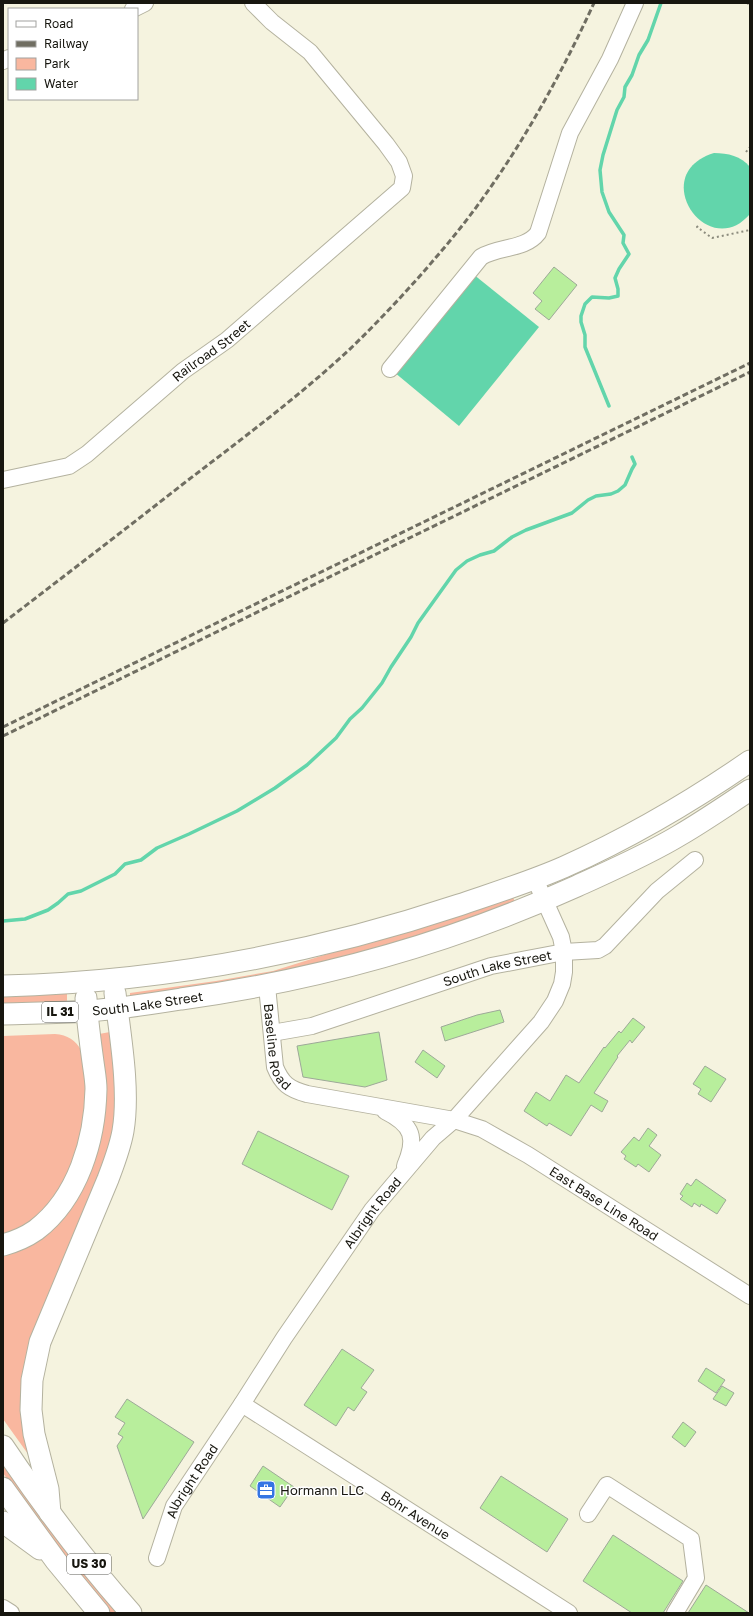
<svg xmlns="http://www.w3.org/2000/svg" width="753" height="1616" font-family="'Golos Text',sans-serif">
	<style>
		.green { fill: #f9b79f }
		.water { fill: #62d5ab }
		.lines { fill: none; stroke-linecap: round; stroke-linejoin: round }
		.stream { stroke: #62d5ab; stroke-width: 3.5 }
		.building { fill: #b8ee9c; stroke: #9da998 }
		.minor-casing { stroke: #b4b29f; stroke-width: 18 }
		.major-casing { stroke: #b4b29f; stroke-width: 23 }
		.path { stroke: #8c8b7d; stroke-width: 2; stroke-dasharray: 2 3; stroke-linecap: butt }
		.minor { stroke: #fff; stroke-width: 16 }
		.major { stroke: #fff; stroke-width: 21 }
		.rail { stroke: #706e62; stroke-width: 3; stroke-dasharray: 6 3; stroke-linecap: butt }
		.labels { text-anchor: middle; stroke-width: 3; stroke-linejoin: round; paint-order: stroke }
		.shield { fill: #fff; stroke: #5d5c57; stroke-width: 1 }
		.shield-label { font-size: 12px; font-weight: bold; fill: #17160f }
		.street-label { font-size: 13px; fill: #17160f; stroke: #fff }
		.poi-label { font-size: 13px; fill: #17160f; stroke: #fff; text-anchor: start }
	</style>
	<rect width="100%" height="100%" fill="#f5f3df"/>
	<g class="green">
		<polygon points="513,896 515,904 418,938 282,974 130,998 130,993 216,981 273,971"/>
		<polygon points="67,993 67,1003 3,1005 3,994"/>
		<polygon points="110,1032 116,1092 114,1129 109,1152 50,1297 31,1452 28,1454 3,1419 3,1253 75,1196 99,1034"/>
		<path d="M55 1034C68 1035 75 1040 82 1051L81 1052 87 1084 88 1099 76 1159 62 1188 32 1222 3 1236V1036Z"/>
		<polygon points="3,1460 119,1613 109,1613 36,1521 3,1473"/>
	</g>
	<g class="water">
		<path d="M714 153C728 153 741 156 750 167V214C708 263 646 174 714 153Z"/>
		<polygon points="473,274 539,327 459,426 394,372"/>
	</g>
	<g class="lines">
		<g class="stream">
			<polyline points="609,406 585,347 585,335 581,322 581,316 585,304 592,297 609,298 618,296 618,289 615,278 619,269 629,254 623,243 624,235 609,212 602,192 600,170 603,155 617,110 624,97 625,87 632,75 639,55 648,40 661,3"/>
			<polyline points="3,921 25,919 48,910 58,903 68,894 81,891 115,874 125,864 141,860 157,848 189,834 237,811 275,788 307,765 336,738 350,719 362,708 382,683 391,667 411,637 418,623 456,570 467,561 480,555 494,551 512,537 526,530 572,513 588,500 596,496 611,494 618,491 625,485 632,469 635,464 632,457"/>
		</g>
	</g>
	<g class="building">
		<polygon points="554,267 577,285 549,320 535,309 542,301 533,293"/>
		<polygon points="500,1010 504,1022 445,1041 441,1027 477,1015"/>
		<polygon points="633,1018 645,1027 632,1043 630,1040 617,1056 618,1057 594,1093 608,1101 602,1112 591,1105 571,1136 549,1123 547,1126 524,1111 536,1092 550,1101 566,1075 579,1083 604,1047 605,1048 619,1031 621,1033"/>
		<polygon points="379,1032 387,1080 365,1087 303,1077 297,1046"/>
		<polygon points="423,1050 445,1066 437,1078 415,1062"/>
		<polygon points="705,1066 726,1079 711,1102 698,1094 701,1089 693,1084"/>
		<polygon points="648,1128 657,1135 649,1146 661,1155 649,1172 638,1164 636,1167 624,1159 626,1156 621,1152 634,1137 639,1141"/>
		<polygon points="258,1131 349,1176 332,1210 242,1164"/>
		<polygon points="696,1179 726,1200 717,1214 701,1204 700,1207 694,1203 692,1207 680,1199 683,1196 680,1194 687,1183 691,1186"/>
		<polygon points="342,1349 374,1370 361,1388 367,1392 354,1411 348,1407 336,1426 304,1405"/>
		<polygon points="706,1368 725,1380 716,1393 698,1381"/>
		<polygon points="722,1386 734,1393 726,1406 713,1399"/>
		<polygon points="127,1399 194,1442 143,1519 117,1446 123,1437 118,1434 125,1423 115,1417"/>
		<polygon points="683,1422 696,1432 685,1447 672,1437"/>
		<polygon points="263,1466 294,1487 280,1507 250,1486"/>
		<polygon points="501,1476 568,1519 547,1552 480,1508"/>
		<polygon points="613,1535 683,1581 663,1613 632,1613 583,1581"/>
		<polygon points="706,1585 749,1613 688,1613"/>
	</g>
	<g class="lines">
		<defs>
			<g id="minor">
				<polyline points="133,9 145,3"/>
				<polyline points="3,61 9,58"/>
				<path d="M390 369 481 257C499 246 525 250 538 233L570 133 610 59 635 3"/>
				<path id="s1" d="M3 480 69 466 87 454 183 371 227 340 402 188 404 176 399 162 386 144 310 52 272 22 253 3"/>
				<path id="s2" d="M267 986 275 1067C282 1084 289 1089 307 1094L454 1120 482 1129 528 1155 750 1296"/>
				<path id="s3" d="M272 1033 312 1026 491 966 564 952 598 950 605 946 657 891 695 860"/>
				<path d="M385 1111C413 1125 417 1138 405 1166"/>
				<path id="s4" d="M242 1404 569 1613"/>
				<polyline points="588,1514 607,1485 691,1539 696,1578 675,1613"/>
				<path id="s5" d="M157 1558 174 1506 242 1404 284 1338 372 1210 433 1138 454 1120 541 1022 555 1001 562 984 564 972V952L561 937 535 879"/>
				<polyline points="3,1608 11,1613"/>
			</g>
			<g id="major">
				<path d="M3 986C158 982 312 954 459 905 494 893 530 882 564 867 629 838 692 801 750 761"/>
				<path id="s6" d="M3 1014C31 1013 59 1013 86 1011 118 1009 150 1004 181 999 318 980 451 943 577 886 612 870 647 855 680 835 704 821 727 805 750 790"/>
				<path d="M3 1245C14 1242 26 1237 36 1230 78 1198 95 1140 96 1089 96 1080 94 1070 93 1062 90 1040 87 1019 86 998"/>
				<path d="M3 1446C42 1504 84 1560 131 1613"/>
				<polyline points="3,1488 56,1561 99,1613"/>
				<path d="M50 1513 48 1489 34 1434 31 1410 32 1380 40 1342 108 1179C114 1163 120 1148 123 1131 130 1090 120 1035 115 993"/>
				<polyline points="3,1522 40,1549"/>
			</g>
		</defs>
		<use href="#minor" class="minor-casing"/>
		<use href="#major" class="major-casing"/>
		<g class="path">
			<polyline points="747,3 750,5"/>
			<polyline points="746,152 750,147"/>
			<polyline points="698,226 697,227 712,238 750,230"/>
		</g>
		<use href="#minor" class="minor"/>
		<use href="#major" class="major"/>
		<g class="rail">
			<path d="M3 623C63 577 123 531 183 484 239 441 297 398 349 350 380 320 410 288 438 255 503 180 553 92 594 3"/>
			<polyline points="3,727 750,363"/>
			<polyline points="3,736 750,372"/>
		</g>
	</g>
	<defs>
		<symbol id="office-square" viewBox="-11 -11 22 22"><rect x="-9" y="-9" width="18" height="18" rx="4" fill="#3575e3" stroke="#fff"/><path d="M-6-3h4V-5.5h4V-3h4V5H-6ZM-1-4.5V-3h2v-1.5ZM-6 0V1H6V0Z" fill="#fff"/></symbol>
	</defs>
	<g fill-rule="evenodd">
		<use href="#office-square" x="255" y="1479" width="22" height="22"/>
	</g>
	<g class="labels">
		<g class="shield">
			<rect x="42" y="1002" width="36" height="20" rx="3"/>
			<rect x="67" y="1554" width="44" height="20" rx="3"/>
		</g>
		<g class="shield-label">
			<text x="60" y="1016">IL 31</text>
			<text x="89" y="1568">US 30</text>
		</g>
		<g class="street-label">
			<text dy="5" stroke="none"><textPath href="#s1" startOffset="251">Railroad Street</textPath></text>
			<text dy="5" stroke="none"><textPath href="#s3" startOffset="235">South Lake Street</textPath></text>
			<text dy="5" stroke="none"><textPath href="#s6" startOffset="145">South Lake Street</textPath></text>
			<text dy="5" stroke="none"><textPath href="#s2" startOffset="62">Baseline Road</textPath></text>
			<text dy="5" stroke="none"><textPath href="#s2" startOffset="447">East Base Line Road</textPath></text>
			<text dy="5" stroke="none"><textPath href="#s5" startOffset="409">Albright Road</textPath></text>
			<text dy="5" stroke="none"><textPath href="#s5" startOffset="85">Albright Road</textPath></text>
			<text dy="5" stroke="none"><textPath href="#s4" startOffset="206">Bohr Avenue</textPath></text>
		</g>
		<g class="poi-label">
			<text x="280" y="1495">Hormann LLC</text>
		</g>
	</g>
	<rect width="753" height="1616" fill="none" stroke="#17160f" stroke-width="8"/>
	<rect x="8" y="8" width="130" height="92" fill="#ffffff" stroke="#a2a29f"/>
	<rect x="16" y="21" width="20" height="6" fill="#ffffff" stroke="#a2a29f"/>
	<text x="44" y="28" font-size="12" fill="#17160f">Road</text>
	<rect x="16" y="41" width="20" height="6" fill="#706e62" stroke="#a2a29f"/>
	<text x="44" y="48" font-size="12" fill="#17160f">Railway</text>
	<rect x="16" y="58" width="20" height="12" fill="#f9b79f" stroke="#a2a29f"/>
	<text x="44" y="68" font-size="12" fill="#17160f">Park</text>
	<rect x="16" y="78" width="20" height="12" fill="#62d5ab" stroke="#a2a29f"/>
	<text x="44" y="88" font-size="12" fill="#17160f">Water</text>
</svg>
